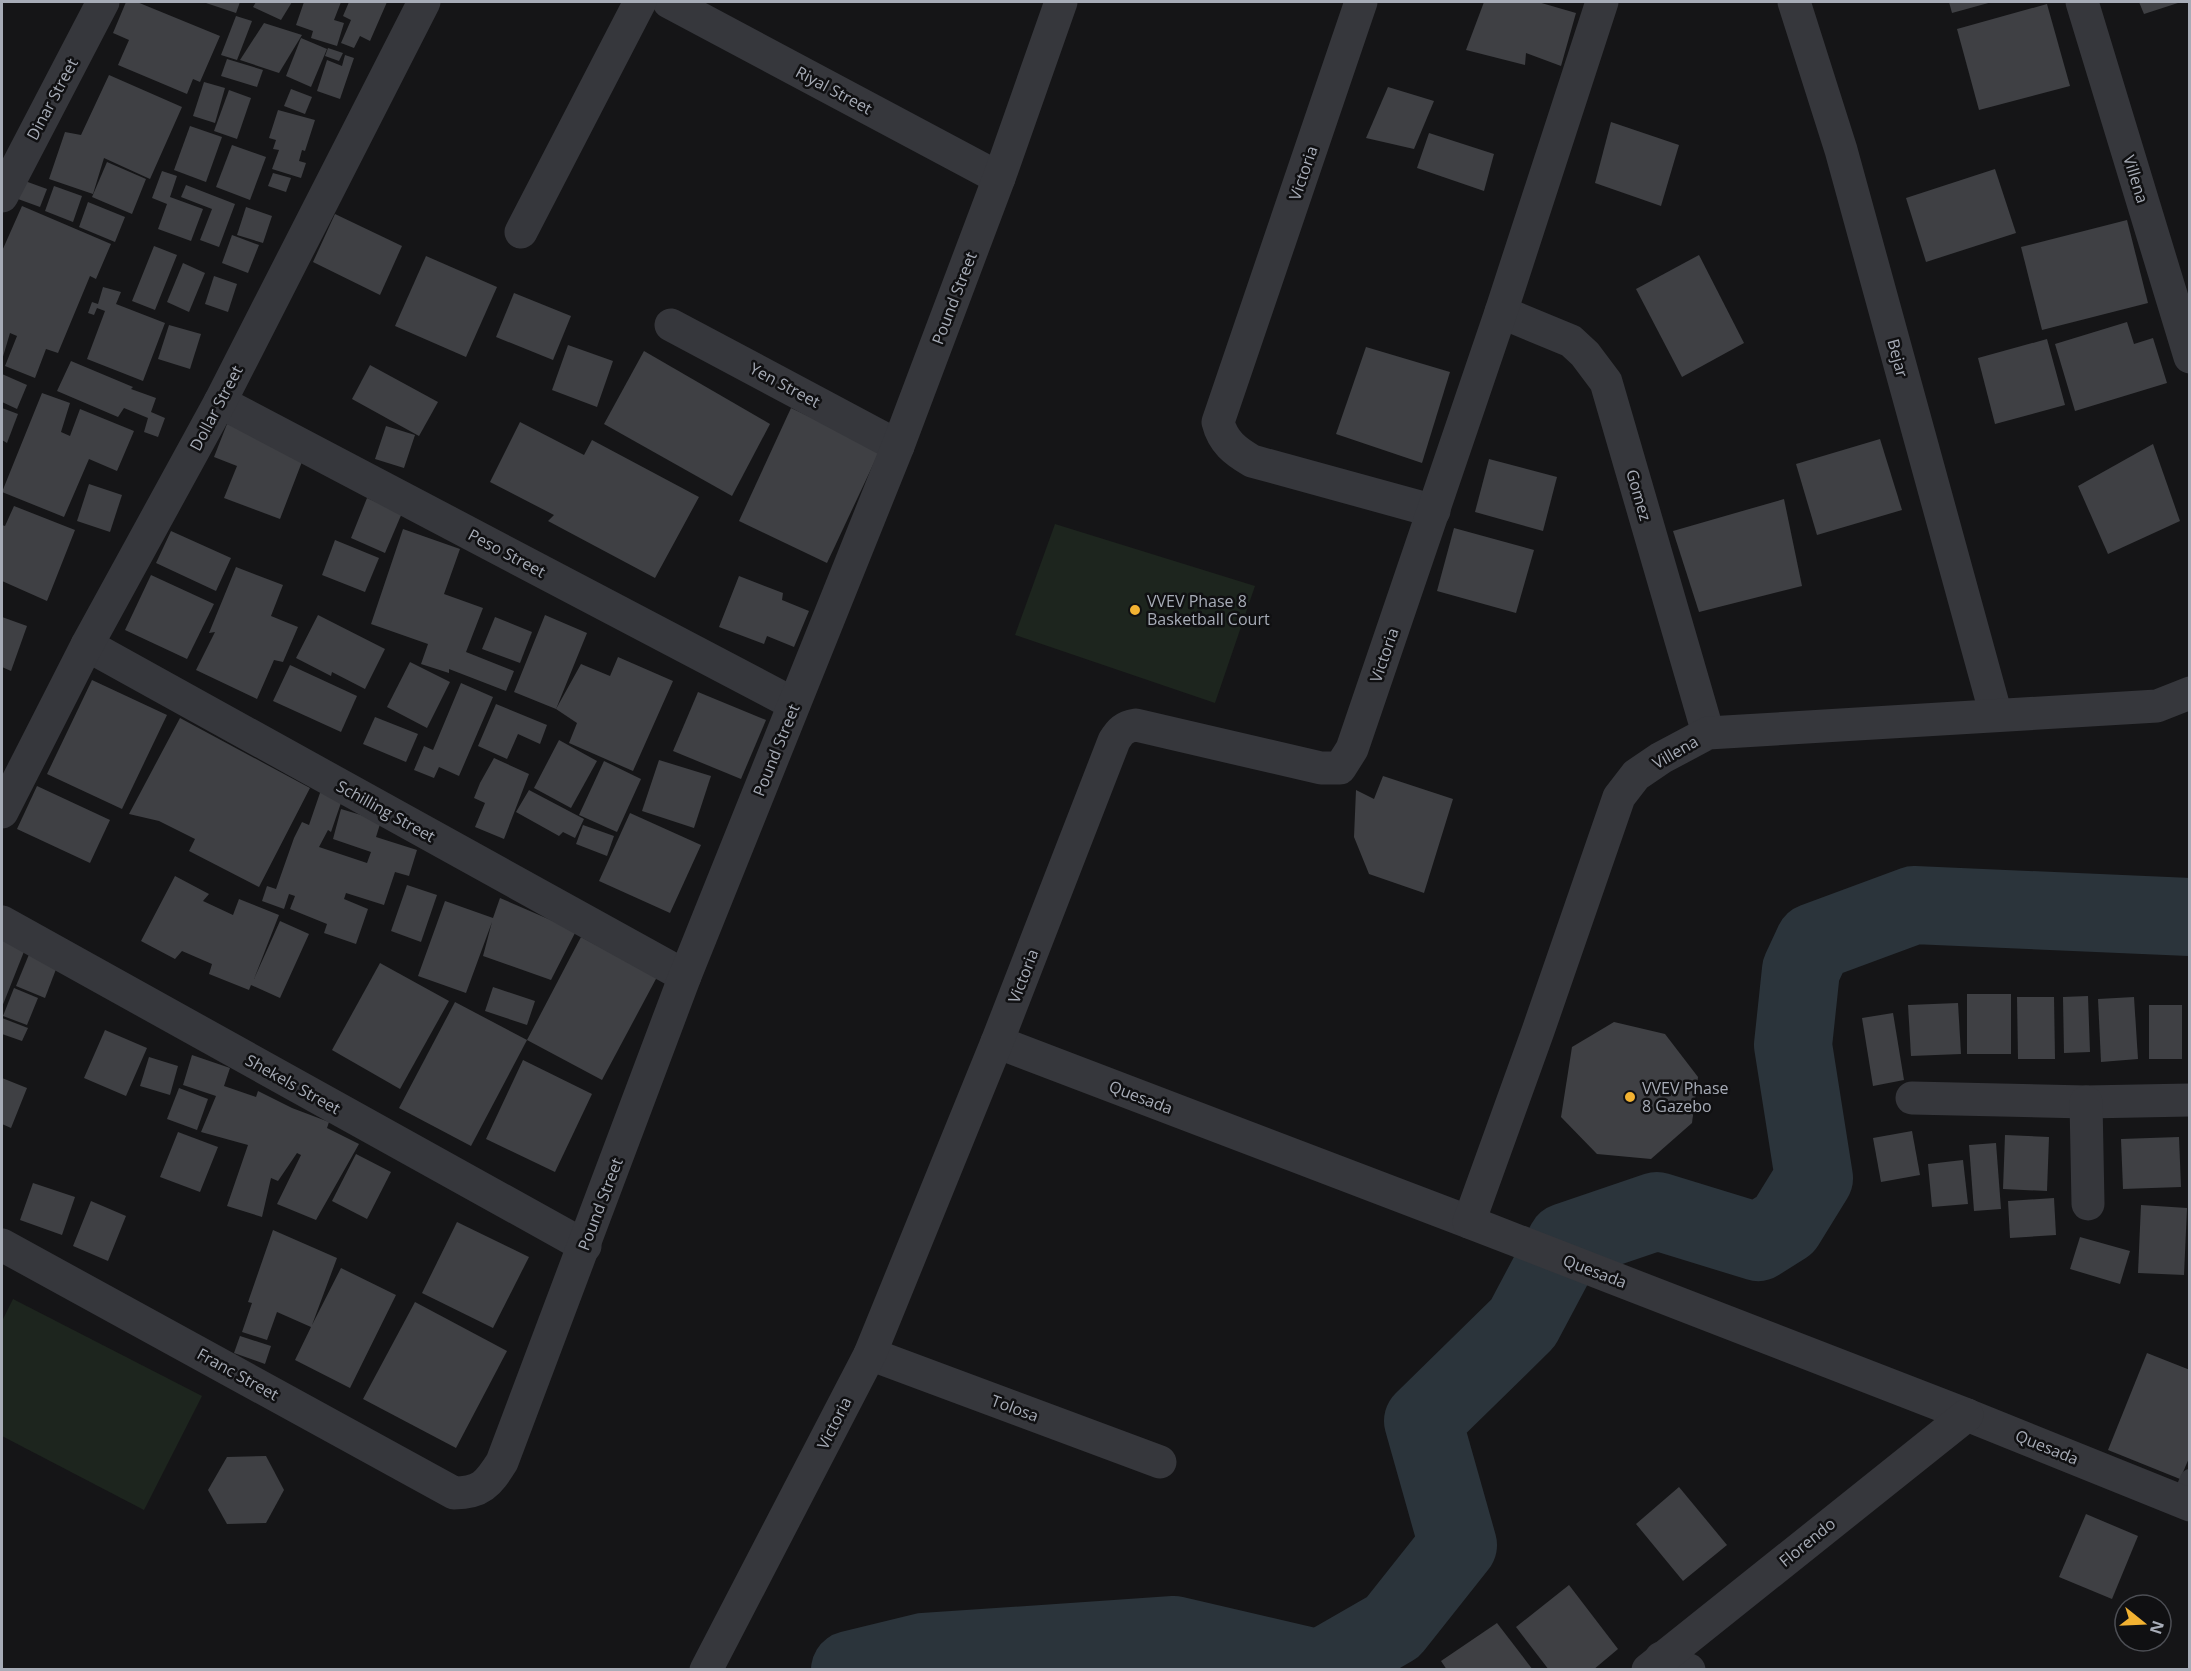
<svg xmlns="http://www.w3.org/2000/svg" width="2191" height="1671" font-family="'Open Sans',sans-serif">
	<style>
		.green { fill: #1d251e }
		.lines { fill: none; stroke-linecap: round; stroke-linejoin: round }
		.river { stroke: #2b343b; stroke-width: 78 }
		.building { fill: #3f4044 }
		.service { stroke: #36373c; stroke-width: 20 }
		.minor { stroke: #36373c; stroke-width: 33 }
		.tertiary { stroke: #36373c; stroke-width: 33 }
		.poi-dot { fill: #f2b232; stroke: #101012; stroke-width: 2 }
		.labels { text-anchor: middle; stroke-width: 5; stroke-linejoin: round; paint-order: stroke }
		.street-label { font-size: 16px; fill: #a7acb7; stroke: #101012 }
		.poi-label { font-size: 16px; fill: #a7acb7; stroke: #101012; text-anchor: start }
	</style>
	<rect width="100%" height="100%" fill="#151517"/>
	<g class="green">
		<polygon points="1055,524 1255,586 1215,703 1015,635"/>
		<polygon points="13,1299 202,1396 144,1510 2,1436 2,1321"/>
	</g>
	<g class="lines">
		<polyline class="river" points="850,1670 924,1652 1174,1635 1320,1669 1393,1627 1458,1545 1423,1421 1523,1323 1566,1242 1657,1211 1758,1242 1785,1225 1814,1178 1793,1045 1801,970 1814,942 1914,905 2190,917"/>
	</g>
	<g class="building">
		<polygon points="126,2 137,2 220,36 200,82 193,79 187,94 118,65 129,40 113,33"/>
		<polygon points="203,2 240,2 236,13"/>
		<polygon points="256,2 292,2 281,20 253,7"/>
		<polygon points="304,2 341,2 334,20 344,23 337,46 311,38 313,31 296,25"/>
		<polygon points="349,2 387,2 370,41 360,36 354,48 341,43 351,20 343,16"/>
		<polygon points="1484,2 1538,2 1576,13 1561,66 1526,53 1525,65 1466,50"/>
		<polygon points="1949,2 1992,2 1952,13"/>
		<polygon points="2139,2 2181,2 2144,14"/>
		<polygon points="2047,4 2070,86 1979,110 1957,29"/>
		<polygon points="236,16 252,21 237,60 221,55"/>
		<polygon points="264,23 302,35 279,73 240,60"/>
		<polygon points="301,38 327,49 311,87 286,76"/>
		<polygon points="328,48 343,53 339,61 325,56"/>
		<polygon points="345,55 354,58 340,99 317,91 327,60 342,66"/>
		<polygon points="227,59 263,70 257,87 221,76"/>
		<polygon points="109,75 182,107 150,179 104,158 93,194 49,179 65,132 81,135"/>
		<polygon points="204,82 225,88 215,123 193,116"/>
		<polygon points="1388,87 1434,101 1414,149 1366,138"/>
		<polygon points="291,89 312,97 305,114 284,106"/>
		<polygon points="229,90 251,98 237,139 214,131"/>
		<polygon points="278,110 315,120 305,151 302,150 299,161 306,163 301,178 272,169 279,150 273,149 276,140 269,138"/>
		<polygon points="1611,122 1679,145 1661,206 1595,183"/>
		<polygon points="190,126 222,137 206,182 174,170"/>
		<polygon points="1429,133 1494,154 1484,191 1417,168"/>
		<polygon points="232,145 266,157 250,200 216,187"/>
		<polygon points="107,162 146,179 132,214 92,197"/>
		<polygon points="1995,169 2016,233 1926,262 1906,198"/>
		<polygon points="162,171 177,176 170,197 203,209 191,241 158,229 167,204 152,198"/>
		<polygon points="273,173 291,178 286,192 268,186"/>
		<polygon points="25,181 47,189 40,207 18,199"/>
		<polygon points="186,185 235,204 219,247 200,240 212,209 181,197"/>
		<polygon points="54,186 82,196 73,222 45,211"/>
		<polygon points="88,202 125,217 115,242 79,227"/>
		<polygon points="22,206 111,244 96,279 90,276 58,353 46,349 35,378 5,366 17,336 10,333 2,360 2,251"/>
		<polygon points="246,207 272,216 263,243 237,235"/>
		<polygon points="335,214 402,246 380,295 313,262"/>
		<polygon points="2127,220 2148,303 2042,330 2021,247"/>
		<polygon points="232,235 259,245 248,273 222,263"/>
		<polygon points="154,246 177,255 155,310 132,301"/>
		<polygon points="1699,255 1744,343 1682,377 1636,289"/>
		<polygon points="426,256 497,287 466,357 395,326"/>
		<polygon points="183,263 205,273 189,312 167,302"/>
		<polygon points="214,276 237,284 228,312 205,304"/>
		<polygon points="103,287 121,292 116,304 165,323 143,381 87,359 105,311 97,308 94,315 88,313 92,302 98,304"/>
		<polygon points="514,293 571,316 553,360 496,337"/>
		<polygon points="2127,322 2134,344 2153,338 2167,383 2075,411 2055,344"/>
		<polygon points="169,325 201,334 190,369 158,359"/>
		<polygon points="2047,339 2065,405 1995,424 1978,358"/>
		<polygon points="568,345 613,361 597,407 552,390"/>
		<polygon points="1366,347 1450,372 1422,463 1336,434"/>
		<polygon points="644,351 770,424 732,496 604,424"/>
		<polygon points="71,361 133,387 131,389 156,398 151,412 165,418 158,437 144,432 148,418 124,408 118,417 57,391"/>
		<polygon points="370,365 438,402 419,436 352,399"/>
		<polygon points="2,374 27,385 17,409 2,402"/>
		<polygon points="42,393 70,403 61,432 70,436 80,409 134,431 117,471 89,459 64,517 2,492"/>
		<polygon points="2,408 18,414 7,443 2,440"/>
		<polygon points="791,408 880,450 827,563 739,521"/>
		<polygon points="520,422 584,455 592,440 699,497 655,578 548,521 554,515 490,482"/>
		<polygon points="227,424 305,454 280,519 224,498 237,466 214,457"/>
		<polygon points="386,426 415,435 404,468 375,459"/>
		<polygon points="1880,439 1902,510 1817,535 1796,464"/>
		<polygon points="2153,444 2180,521 2108,554 2078,486"/>
		<polygon points="1489,459 1557,477 1543,531 1475,512"/>
		<polygon points="89,484 122,495 110,532 77,521"/>
		<polygon points="367,498 402,513 385,553 351,538"/>
		<polygon points="1784,499 1802,586 1699,612 1673,531"/>
		<polygon points="14,506 75,530 47,601 2,581 2,525 5,526"/>
		<polygon points="1454,528 1534,550 1516,613 1437,591"/>
		<polygon points="403,529 460,549 444,594 483,608 466,652 514,671 506,691 449,669 449,673 421,664 428,644 371,624"/>
		<polygon points="171,531 231,558 216,591 156,563"/>
		<polygon points="335,540 379,558 365,592 322,575"/>
		<polygon points="236,567 283,585 271,616 298,627 283,662 274,660 257,699 196,670 215,632 209,633"/>
		<polygon points="151,575 214,604 187,659 125,630"/>
		<polygon points="739,576 783,593 782,600 809,611 794,647 767,636 764,644 719,627"/>
		<polygon points="318,615 385,649 365,689 332,672 331,676 296,658"/>
		<polygon points="545,615 587,633 556,709 581,664 610,676 618,657 673,681 633,771 569,743 577,723 556,709 514,692"/>
		<polygon points="2,617 27,626 11,671 2,667"/>
		<polygon points="495,617 532,632 520,663 482,649"/>
		<polygon points="410,662 450,682 427,728 387,707"/>
		<polygon points="290,665 357,696 341,732 273,701"/>
		<polygon points="92,680 167,715 122,809 47,774"/>
		<polygon points="461,683 493,697 459,776 439,767 434,778 414,770 424,746 433,750"/>
		<polygon points="698,692 766,720 741,779 673,751"/>
		<polygon points="496,704 547,725 540,744 518,734 507,759 478,746"/>
		<polygon points="375,717 418,734 406,762 363,744"/>
		<polygon points="180,718 310,788 259,887 189,851 195,839 159,821 129,814"/>
		<polygon points="559,740 597,761 571,808 534,788"/>
		<polygon points="494,758 529,774 504,839 475,827 485,803 474,798 480,783"/>
		<polygon points="659,760 711,776 694,828 642,811"/>
		<polygon points="604,761 641,779 617,832 579,815"/>
		<polygon points="1383,776 1453,799 1424,893 1369,874 1354,837 1356,790 1374,799"/>
		<polygon points="37,786 110,820 90,863 17,829"/>
		<polygon points="321,790 343,797 331,832 328,830 319,847 367,863 371,852 333,839 341,809 381,821 376,837 417,850 409,876 395,872 384,905 346,893 344,899 368,909 356,944 324,933 327,924 290,909 295,896 289,894 284,909 262,901 267,886 276,889 294,838 302,822 309,825"/>
		<polygon points="529,790 584,819 575,838 563,832 559,836 516,812"/>
		<polygon points="630,813 701,845 670,913 599,881"/>
		<polygon points="583,825 614,836 607,856 576,844"/>
		<polygon points="175,876 209,894 203,901 233,915 239,899 279,915 254,979 280,921 309,934 280,998 251,985 249,990 209,974 212,964 182,951 175,959 141,941"/>
		<polygon points="407,885 437,895 421,942 391,931"/>
		<polygon points="500,898 576,931 551,980 483,956 492,922 466,993 418,976 445,901 493,918"/>
		<polygon points="581,937 657,977 602,1080 527,1040"/>
		<polygon points="2,939 25,949 2,1007"/>
		<polygon points="30,952 58,964 45,998 16,986"/>
		<polygon points="380,963 449,1001 400,1089 332,1050"/>
		<polygon points="493,987 535,1001 527,1025 485,1011"/>
		<polygon points="14,988 38,998 27,1025 3,1016"/>
		<rect x="1967" y="994" width="44" height="60"/>
		<polygon points="2088,996 2090,1052 2064,1053 2063,997"/>
		<polygon points="2017,997 2054,997 2055,1059 2018,1059"/>
		<polygon points="2134,997 2138,1059 2101,1062 2098,999"/>
		<polygon points="455,1002 527,1040 471,1146 399,1108"/>
		<polygon points="1958,1003 1961,1054 1911,1056 1908,1005"/>
		<rect x="2149" y="1005" width="33" height="54"/>
		<polygon points="1893,1013 1904,1080 1873,1086 1862,1018"/>
		<polygon points="2,1018 28,1028 22,1041 2,1034"/>
		<polygon points="1614,1022 1665,1034 1698,1077 1692,1123 1651,1159 1597,1154 1561,1117 1572,1047"/>
		<polygon points="105,1030 147,1048 126,1096 84,1078"/>
		<polygon points="192,1055 230,1068 224,1086 256,1097 258,1091 292,1108 329,1122 327,1128 359,1144 316,1220 277,1204 301,1155 297,1153 278,1181 271,1178 262,1217 227,1206 248,1145 201,1132 216,1096 183,1085"/>
		<polygon points="149,1057 178,1066 170,1095 140,1086"/>
		<polygon points="523,1060 592,1094 555,1172 486,1139"/>
		<polygon points="2,1078 27,1088 11,1128 2,1124"/>
		<polygon points="179,1088 208,1099 197,1130 167,1119"/>
		<polygon points="1912,1131 1920,1175 1881,1182 1873,1138"/>
		<polygon points="178,1132 218,1147 200,1192 160,1177"/>
		<polygon points="2005,1135 2049,1137 2047,1191 2003,1189"/>
		<polygon points="2179,1137 2181,1187 2123,1189 2121,1139"/>
		<polygon points="1996,1143 2001,1209 1974,1211 1969,1145"/>
		<polygon points="356,1154 391,1172 367,1219 332,1201"/>
		<polygon points="1963,1160 1968,1204 1932,1207 1928,1164"/>
		<polygon points="33,1183 75,1197 62,1235 20,1220"/>
		<polygon points="2054,1198 2056,1235 2010,1238 2008,1201"/>
		<polygon points="91,1201 126,1216 108,1261 73,1246"/>
		<polygon points="2141,1205 2187,1208 2184,1275 2138,1273"/>
		<polygon points="457,1222 529,1257 493,1328 422,1293"/>
		<polygon points="273,1230 337,1258 312,1325 341,1268 396,1295 350,1388 295,1360 311,1327 277,1312 267,1340 242,1332 252,1303 248,1302"/>
		<polygon points="2080,1237 2130,1251 2120,1284 2070,1269"/>
		<polygon points="415,1302 507,1351 456,1448 363,1399"/>
		<polygon points="240,1336 271,1346 265,1364 234,1353"/>
		<polygon points="2147,1353 2190,1370 2190,1456 2180,1479 2108,1450"/>
		<polygon points="266,1456 284,1490 266,1523 227,1524 208,1490 227,1457"/>
		<polygon points="1679,1487 1727,1545 1683,1581 1636,1524"/>
		<polygon points="2086,1514 2138,1536 2112,1599 2059,1577"/>
		<polygon points="1569,1585 1618,1649 1593,1670 1549,1670 1516,1627"/>
		<polygon points="1497,1623 1533,1670 1447,1670 1441,1661"/>
	</g>
	<g class="lines">
		<polyline class="service" points="2181,1502 2190,1479"/>
		<g class="minor">
			<polyline points="669,2 999,178"/>
			<path d="M1361 2 1218 422C1223 442 1235 451 1252 461L1434 511"/>
			<polyline points="1794,2 1841,150 1996,715"/>
			<polyline points="2082,2 2190,357"/>
			<polyline points="2,196 103,2"/>
			<polyline points="521,232 640,2"/>
			<polyline points="1501,312 1571,341 1585,354 1606,382 1708,733"/>
			<polyline points="671,325 898,446"/>
			<polyline points="220,402 794,704"/>
			<polyline points="87,645 685,976"/>
			<polyline points="2,812 87,645 220,402 424,2"/>
			<polyline points="2,922 585,1246"/>
			<polyline points="997,1042 1469,1222"/>
			<polyline points="1912,1098 2086,1102 2190,1100"/>
			<polyline points="2086,1102 2088,1204"/>
			<path d="M2 1245 454 1493C481 1493 488 1484 502 1462L685 976 898 446 999 178 1061 2"/>
			<polyline points="870,1354 1160,1462"/>
			<polyline points="1967,1415 2190,1505"/>
			<polyline points="1661,1658 1689,1670"/>
			<path d="M706 1670 870 1354 997 1042 1114 741C1120 731 1124 727 1136 725L1321 768H1340L1352 749 1501 312 1602 2"/>
		</g>
		<g class="tertiary">
			<polyline points="1967,1415 1469,1222 1538,1031 1619,797 1636,775 1661,758 1708,733 2157,706 2190,693"/>
			<polyline points="1648,1670 1967,1415"/>
		</g>
	</g>
	<g class="poi-dot">
		<circle cx="1135" cy="610" r="6"/>
		<circle cx="1630" cy="1097" r="6"/>
	</g>
	<g class="labels">
		<g class="street-label">
			<text transform="translate(834 90) rotate(28)" y="6">Riyal Street</text>
			<text transform="translate(52 99) rotate(-62)" y="6">Dinar Street</text>
			<text transform="translate(1303 173) rotate(-71)" y="6">Victoria</text>
			<text transform="translate(2136 179) rotate(73)" y="6">Villena</text>
			<text transform="translate(954 298) rotate(-69)" y="6">Pound Street</text>
			<text transform="translate(1898 358) rotate(75)" y="6">Bejar</text>
			<text transform="translate(785 385) rotate(28)" y="6">Yen Street</text>
			<text transform="translate(216 408) rotate(-62)" y="6">Dollar Street</text>
			<text transform="translate(1639 495) rotate(74)" y="6">Gomez</text>
			<text transform="translate(507 553) rotate(28)" y="6">Peso Street</text>
			<text transform="translate(1384 655) rotate(-71)" y="6">Victoria</text>
			<text transform="translate(776 750) rotate(-68)" y="6">Pound Street</text>
			<text transform="translate(1675 752) rotate(-30)" y="6">Villena</text>
			<text transform="translate(386 811) rotate(29)" y="6">Schilling Street</text>
			<text transform="translate(1023 976) rotate(-69)" y="6">Victoria</text>
			<text transform="translate(293 1084) rotate(29)" y="6">Shekels Street</text>
			<text transform="translate(1141 1097) rotate(21)" y="6">Quesada</text>
			<text transform="translate(600 1204) rotate(-69)" y="6">Pound Street</text>
			<text transform="translate(1595 1271) rotate(21)" y="6">Quesada</text>
			<text transform="translate(238 1374) rotate(29)" y="6">Franc Street</text>
			<text transform="translate(1015 1408) rotate(20)" y="6">Tolosa</text>
			<text transform="translate(834 1423) rotate(-63)" y="6">Victoria</text>
			<text transform="translate(2047 1447) rotate(22)" y="6">Quesada</text>
			<text transform="translate(1807 1542) rotate(-39)" y="6">Florendo</text>
		</g>
		<g class="poi-label">
			<text x="1147" y="607">VVEV Phase 8<tspan x="1147" dy="18">Basketball Court</tspan></text>
			<text x="1642" y="1094">VVEV Phase<tspan x="1642" dy="18">8 Gazebo</tspan></text>
		</g>
	</g>
	<rect width="2191" height="1671" fill="none" stroke="#a7acb7" stroke-width="6"/>
	<g transform="translate(2143 1623) rotate(108)"><circle r="28" fill="#101012" stroke="#4c4e54" stroke-width="1.5"/>
	<path d="M0-4.5L10 22L0 15L-10 22Z" fill="#f2b232"/>
	<text y="-9" font-size="16" font-weight="bold" text-anchor="middle" fill="#a7acb7">N</text>
	</g>
</svg>
